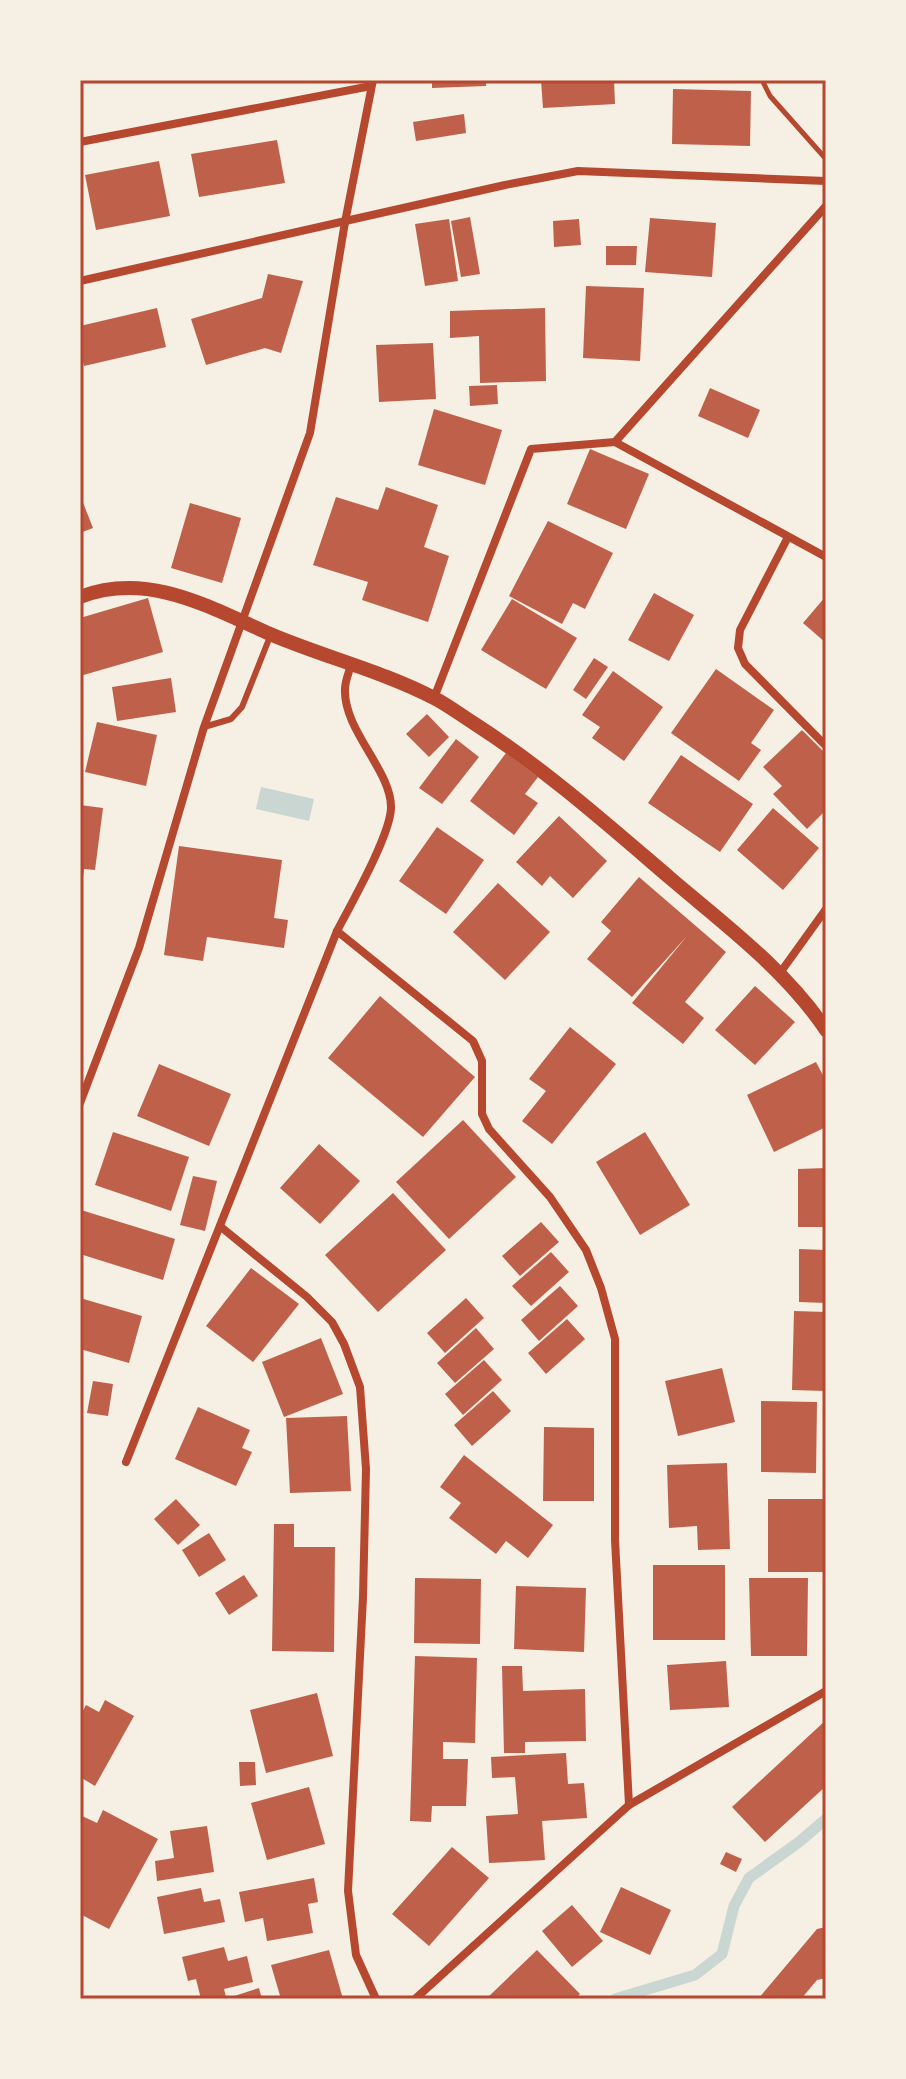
<svg xmlns="http://www.w3.org/2000/svg" width="906" height="2079" font-family="'Public Sans',sans-serif">
	<style>
		.water { fill: #c9d6d2 }
		.lines { fill: none; stroke-linecap: round; stroke-linejoin: round }
		.stream { stroke: #c9d6d2; stroke-width: 11 }
		.building { fill: #bf614a }
		.path { stroke: #b5482f; stroke-width: 5 }
		.service { stroke: #b5482f; stroke-width: 6 }
		.minor { stroke: #b5482f; stroke-width: 8 }
		.tertiary { stroke: #b5482f; stroke-width: 14 }
		.neatline { fill: none; stroke: #b5482f; stroke-width: 3 }
	</style>
	<rect width="100%" height="100%" fill="#f6efe4"/>
	<polygon class="water" points="261,787 314,799 309,821 256,809"/>
	<g class="lines">
		<polyline class="stream" points="615,1999 695,1975 722,1954 734,1906 749,1878 799,1842 826,1819"/>
	</g>
	<g class="building">
		<polygon points="432,80 486,80 486,86 432,88"/>
		<polygon points="541,80 614,80 615,104 543,108"/>
		<polygon points="673,89 751,91 750,146 672,144"/>
		<polygon points="464,114 466,133 416,141 413,122"/>
		<polygon points="277,140 285,183 199,197 191,154"/>
		<polygon points="159,161 170,216 96,230 85,175"/>
		<polygon points="470,217 480,274 461,277 451,221"/>
		<polygon points="650,218 716,223 712,277 645,272"/>
		<polygon points="449,219 458,281 425,286 415,224"/>
		<polygon points="579,219 581,245 554,247 553,221"/>
		<polygon points="606,246 637,246 636,265 606,265"/>
		<polygon points="268,274 303,281 281,353 265,348 206,365 191,319 262,298"/>
		<polygon points="586,286 644,288 640,361 583,358"/>
		<polygon points="157,308 166,347 84,366 80,350 80,326"/>
		<polygon points="545,308 546,381 480,383 479,336 450,338 450,311"/>
		<polygon points="433,343 436,399 379,402 376,345"/>
		<polygon points="497,385 498,404 470,406 469,386"/>
		<polygon points="710,388 760,410 748,438 698,416"/>
		<polygon points="434,409 502,430 485,485 418,465"/>
		<polygon points="590,449 649,474 626,529 567,504"/>
		<polygon points="386,487 438,505 424,547 449,556 428,622 362,600 368,582 313,565 336,497 378,510"/>
		<polygon points="80,495 93,528 80,533"/>
		<polygon points="190,503 241,518 222,583 171,568"/>
		<polygon points="548,521 613,553 585,609 573,603 562,624 509,596"/>
		<polygon points="654,593 694,615 669,661 628,640"/>
		<polygon points="826,596 826,643 803,623"/>
		<polygon points="148,598 163,652 80,676 80,618"/>
		<polygon points="512,599 577,638 546,689 481,650"/>
		<polygon points="594,658 608,667 586,699 573,690"/>
		<polygon points="716,669 774,710 751,743 761,750 739,781 671,733"/>
		<polygon points="613,671 663,707 624,761 592,738 600,727 582,715"/>
		<polygon points="171,678 176,712 117,721 112,687"/>
		<polygon points="427,714 449,737 429,757 406,734"/>
		<polygon points="97,722 157,735 146,786 85,772"/>
		<polygon points="802,730 826,754 826,810 807,829 773,794 782,786 763,767"/>
		<polygon points="456,739 479,757 442,804 419,788"/>
		<polygon points="506,753 538,777 525,794 538,803 514,835 470,801"/>
		<polygon points="681,755 753,804 720,852 648,803"/>
		<polygon points="80,805 103,808 95,870 84,869 82,885"/>
		<polygon points="773,808 819,848 783,890 737,850"/>
		<polygon points="559,816 607,861 573,898 550,876 542,886 516,862"/>
		<polygon points="437,827 484,860 446,914 399,881"/>
		<polygon points="179,846 282,860 274,918 288,920 284,948 207,937 203,961 164,955"/>
		<polygon points="639,877 726,952 685,1002 704,1018 683,1044 632,1003 687,936 632,997 587,959 611,931 601,922"/>
		<polygon points="498,883 550,932 505,980 453,932"/>
		<polygon points="755,986 795,1022 755,1065 715,1030"/>
		<polygon points="380,996 475,1077 423,1137 328,1058"/>
		<polygon points="570,1027 616,1064 552,1144 522,1121 546,1091 529,1079"/>
		<polygon points="816,1062 826,1081 826,1127 774,1152 747,1095"/>
		<polygon points="159,1064 231,1094 209,1146 137,1116"/>
		<polygon points="463,1120 516,1177 449,1239 396,1182"/>
		<polygon points="113,1132 189,1157 171,1211 95,1185"/>
		<polygon points="645,1132 690,1205 640,1235 596,1162"/>
		<polygon points="319,1144 360,1181 320,1224 280,1188"/>
		<polygon points="826,1168 826,1227 798,1227 798,1169"/>
		<polygon points="193,1176 217,1181 205,1231 180,1225"/>
		<polygon points="393,1193 446,1250 378,1312 325,1255"/>
		<polygon points="81,1210 175,1239 163,1280 80,1254"/>
		<polygon points="541,1222 559,1242 520,1276 502,1256"/>
		<polygon points="799,1249 826,1250 826,1303 799,1302"/>
		<polygon points="551,1252 569,1272 531,1306 512,1286"/>
		<polygon points="251,1268 299,1304 253,1362 206,1326"/>
		<polygon points="560,1286 578,1306 539,1341 521,1320"/>
		<polygon points="80,1298 142,1316 129,1363 80,1349"/>
		<polygon points="466,1298 484,1318 445,1353 427,1333"/>
		<polygon points="794,1311 826,1312 826,1391 792,1390"/>
		<polygon points="567,1319 585,1339 546,1374 528,1353"/>
		<polygon points="476,1328 494,1349 455,1383 437,1363"/>
		<polygon points="321,1338 343,1394 284,1417 262,1362"/>
		<polygon points="484,1360 502,1380 463,1415 445,1394"/>
		<polygon points="722,1368 735,1422 678,1436 665,1381"/>
		<polygon points="93,1381 113,1384 108,1416 87,1413"/>
		<polygon points="493,1391 511,1411 472,1446 454,1425"/>
		<polygon points="761,1401 817,1402 816,1473 761,1472"/>
		<polygon points="198,1407 250,1430 242,1448 252,1452 236,1486 175,1459"/>
		<polygon points="347,1416 351,1491 290,1493 286,1418"/>
		<polygon points="544,1427 594,1428 594,1501 543,1501"/>
		<polygon points="464,1455 553,1525 528,1558 506,1541 496,1554 449,1518 461,1503 440,1487"/>
		<polygon points="727,1463 730,1549 698,1550 697,1526 669,1528 667,1465"/>
		<polygon points="176,1499 200,1525 178,1545 154,1519"/>
		<rect x="768" y="1499" width="58" height="73"/>
		<polygon points="274,1524 294,1524 294,1547 335,1547 334,1652 272,1651"/>
		<polygon points="209,1533 226,1560 199,1577 182,1550"/>
		<rect x="653" y="1565" width="72" height="75"/>
		<polygon points="244,1575 258,1596 229,1615 215,1593"/>
		<polygon points="415,1578 481,1579 480,1644 414,1643"/>
		<polygon points="749,1578 808,1578 807,1656 751,1656"/>
		<polygon points="516,1586 586,1588 584,1652 514,1649"/>
		<polygon points="415,1656 477,1658 475,1743 443,1742 443,1759 468,1759 466,1806 432,1806 431,1822 410,1821"/>
		<polygon points="726,1661 729,1707 670,1710 667,1665"/>
		<polygon points="502,1666 522,1666 523,1691 585,1689 586,1741 525,1742 525,1753 504,1753"/>
		<polygon points="317,1693 333,1756 266,1773 250,1710"/>
		<polygon points="105,1700 134,1716 95,1786 80,1777 80,1716 86,1705 99,1712"/>
		<polygon points="826,1720 826,1786 765,1842 732,1807"/>
		<polygon points="566,1753 568,1784 584,1783 587,1818 542,1821 545,1860 489,1863 486,1816 518,1814 515,1777 492,1778 491,1757"/>
		<polygon points="239,1762 255,1762 256,1785 240,1786"/>
		<polygon points="309,1787 325,1844 267,1860 251,1803"/>
		<polygon points="103,1810 158,1839 109,1929 80,1914 80,1815 97,1823"/>
		<polygon points="207,1826 214,1872 157,1881 155,1861 174,1858 170,1831"/>
		<polygon points="452,1847 489,1878 429,1946 392,1914"/>
		<polygon points="726,1852 742,1859 736,1872 720,1864"/>
		<polygon points="314,1878 318,1902 308,1904 313,1933 267,1941 263,1918 245,1922 239,1892"/>
		<polygon points="621,1887 671,1910 650,1955 600,1932"/>
		<polygon points="201,1888 204,1902 220,1899 225,1922 164,1934 157,1897"/>
		<polygon points="572,1905 603,1941 572,1967 542,1931"/>
		<polygon points="826,1927 826,1978 817,1980 801,1999 758,1999 817,1929"/>
		<polygon points="224,1947 228,1961 247,1956 253,1982 224,1989 226,1997 201,1999 196,1979 188,1981 182,1957"/>
		<polygon points="329,1950 343,1999 281,1999 271,1965"/>
		<polygon points="537,1950 580,1994 575,1999 486,1999"/>
		<polygon points="259,1988 262,1999 228,1999 228,1998"/>
	</g>
	<g class="lines">
		<polyline class="path" points="762,80 770,96 826,159"/>
		<g class="service">
			<polyline points="80,480 80,481"/>
			<polyline points="204,727 231,719 242,707 271,634"/>
		</g>
		<g class="minor">
			<polyline points="80,142 371,86"/>
			<polyline points="80,281 505,185 578,171 826,181"/>
			<polyline points="615,442 826,557"/>
			<polyline points="788,537 740,630 738,648 745,664 826,746"/>
			<polyline points="434,698 531,449 615,442 826,206"/>
			<polyline points="337,931 473,1041 482,1061 482,1114 489,1129 550,1197 586,1250 601,1288 615,1339 615,1540 629,1805"/>
			<polyline points="780,973 826,909"/>
			<polyline points="80,1103 139,948 204,727 310,433 345,222 373,80"/>
			<polyline points="221,1227 307,1297 332,1322 344,1344 360,1387 366,1469 363,1597 348,1891 356,1955 376,1999"/>
			<path d="M126 1462 337 931C351 904 390 836 391 808 392 771 343 730 345 689 345 681 349 672 351 665"/>
			<polyline points="415,1999 629,1805 826,1691"/>
		</g>
		<path class="tertiary" d="M80 597C148 571 209 607 270 634 324 657 382 671 434 698 448 705 462 716 475 724 545 769 607 824 670 878 725 925 785 969 826 1030"/>
	</g>
	<rect width="906" height="2079" fill="none" stroke="#f6efe4" stroke-width="164"/>
	<rect x="82" y="82" width="742" height="1915" class="neatline"/>
</svg>
